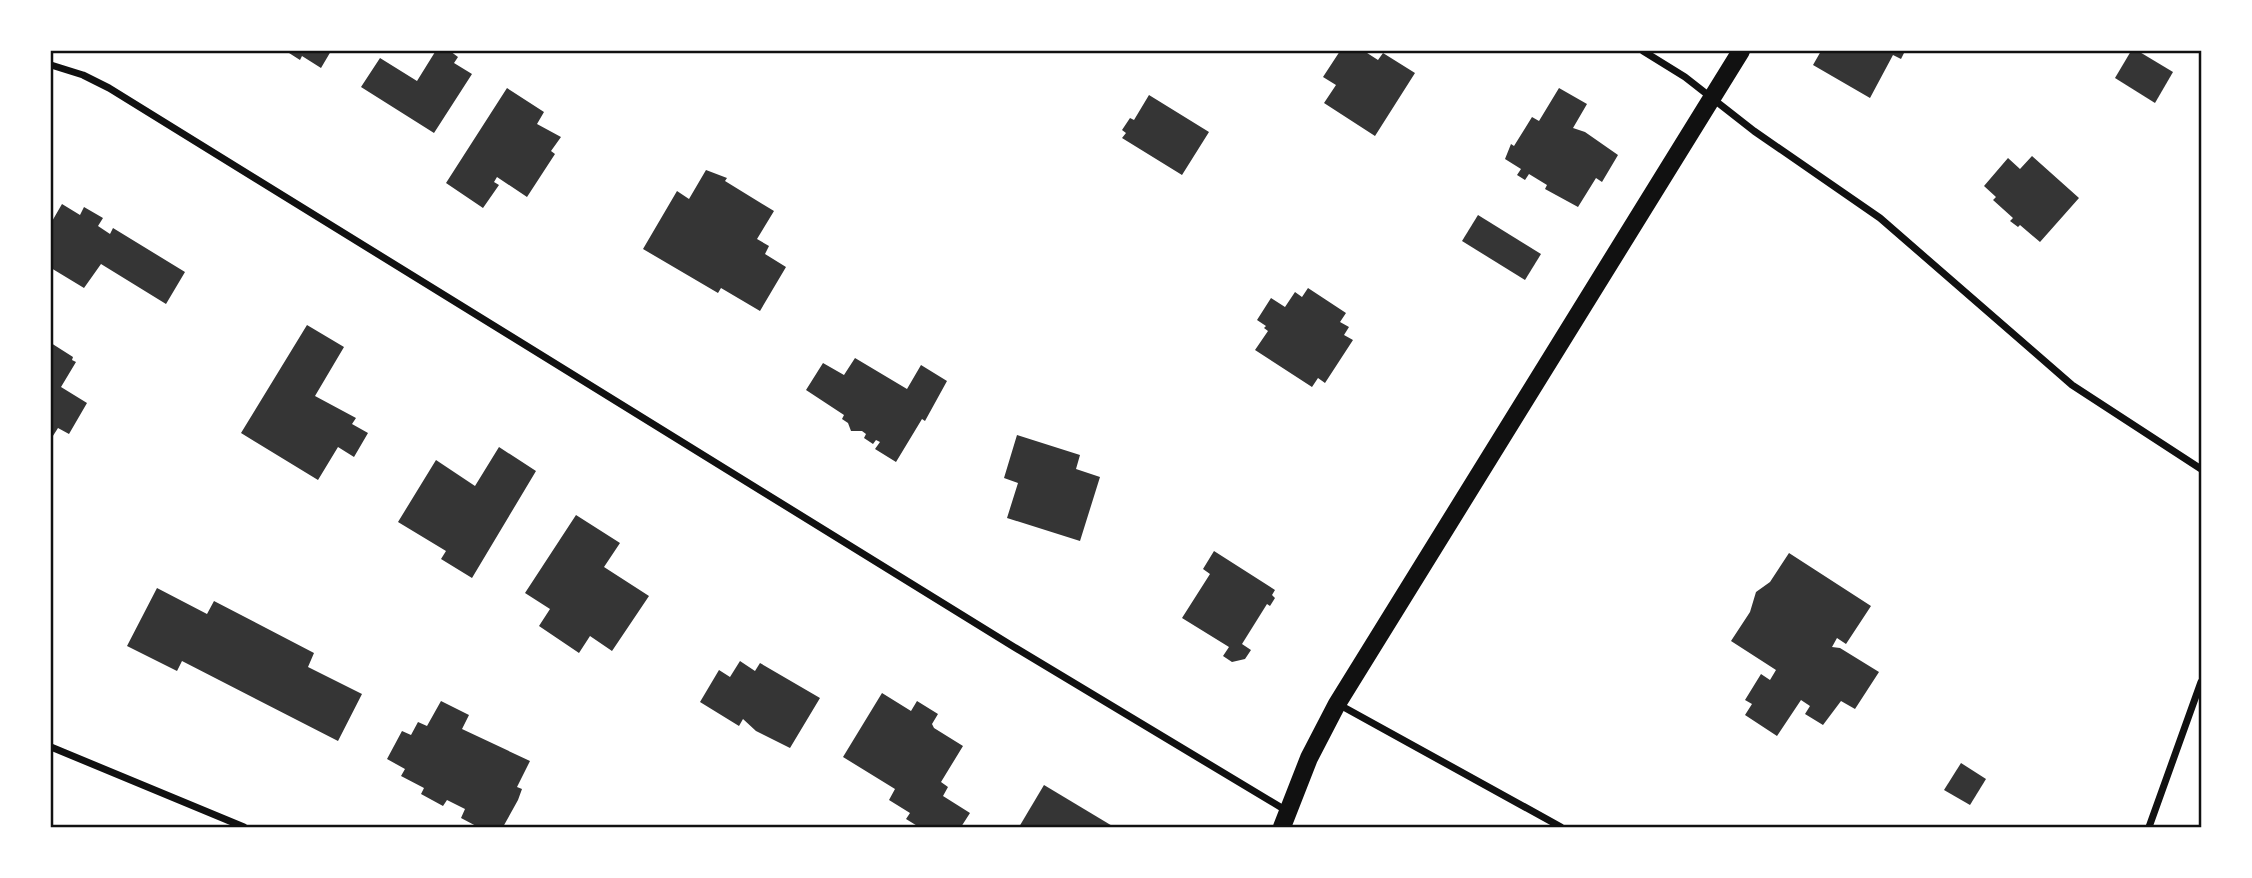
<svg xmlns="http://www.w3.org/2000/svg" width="2252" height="878" font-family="Poppins,sans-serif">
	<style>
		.building { fill: #353535 }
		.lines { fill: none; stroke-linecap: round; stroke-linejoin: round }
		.minor { stroke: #111; stroke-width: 7 }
		.primary { stroke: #111; stroke-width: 18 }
		.neatline { fill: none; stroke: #111; stroke-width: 2.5 }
	</style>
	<rect width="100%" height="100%" fill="#fff"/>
	<g class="building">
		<polygon points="290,51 331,51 321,68 302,56 300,60 289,53"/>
		<polygon points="440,51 450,51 458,57 454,63 472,74 434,133 361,87 380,58 417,81 435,52"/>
		<polygon points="1340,51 1364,51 1378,60 1383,53 1415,73 1375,136 1324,103 1336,85 1323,77"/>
		<polygon points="1821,51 1905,51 1901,59 1893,55 1870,98 1813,65"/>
		<polygon points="2131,51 2138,51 2173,72 2155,103 2115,78"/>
		<polygon points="507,88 544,112 537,124 561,137 551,151 555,154 527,197 497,177 494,182 499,185 483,208 446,183"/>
		<polygon points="1559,88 1587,104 1573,128 1585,132 1618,155 1602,182 1596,178 1578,207 1545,189 1547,185 1529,174 1525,180 1517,175 1521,169 1505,159 1511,144 1514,146 1532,117 1539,121"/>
		<polygon points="1149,95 1209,132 1182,175 1122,138 1126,133 1122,130 1130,118 1134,120"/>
		<polygon points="2032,156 2079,198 2040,242 2020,225 2018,227 2010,221 2013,218 1993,200 1996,197 1984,186 2008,158 2020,169"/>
		<polygon points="706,170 727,178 725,181 774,211 757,239 769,246 765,254 786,267 760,311 721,288 718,293 643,249 677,191 689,199"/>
		<polygon points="62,204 80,215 84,207 103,218 98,226 110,234 113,228 185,272 166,304 101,264 84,288 51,268 51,223"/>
		<polygon points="1478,215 1541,254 1525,280 1462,241"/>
		<polygon points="1308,288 1346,313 1340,322 1349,327 1344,335 1353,340 1325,383 1318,378 1312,387 1255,350 1268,331 1264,328 1266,326 1257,320 1271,298 1285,307 1295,292 1302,297"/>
		<polygon points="307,325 344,347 315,396 356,418 352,424 368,433 354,457 338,447 318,480 241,433"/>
		<polygon points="51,343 73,357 72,360 76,362 61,387 87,403 69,434 58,428 51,439"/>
		<polygon points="855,358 907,389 921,365 947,381 925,421 922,419 896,462 875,449 880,442 876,440 873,444 864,438 866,434 862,431 851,431 848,423 842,419 844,415 806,390 823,363 844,375"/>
		<polygon points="1017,435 1080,455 1076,469 1100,477 1080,541 1007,518 1018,483 1004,478"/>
		<polygon points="499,447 536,471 472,578 441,559 446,551 398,522 436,460 475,486"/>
		<polygon points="576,515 620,543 604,567 649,596 612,651 590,636 579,653 539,626 550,609 525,593"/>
		<polygon points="1214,551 1275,590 1272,595 1275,598 1270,606 1267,604 1242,644 1251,650 1245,659 1232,662 1223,656 1229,647 1182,618 1210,574 1203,569"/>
		<polygon points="1789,553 1871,606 1846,644 1837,638 1832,647 1840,648 1879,672 1855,709 1841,701 1823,725 1805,714 1810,706 1801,700 1777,736 1745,715 1752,704 1745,700 1761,674 1770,680 1776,670 1731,641 1750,612 1756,592 1770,582"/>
		<polygon points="157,588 207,614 214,601 314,653 308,667 362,694 338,741 182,661 177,671 127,646"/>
		<polygon points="740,661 755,671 760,663 820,698 790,748 756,731 743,719 739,726 700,702 719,670 730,677"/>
		<polygon points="882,693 911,711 917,701 938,714 932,724 934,728 963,746 941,782 948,787 943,796 970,813 961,827 919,827 906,819 910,813 889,800 895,789 843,757"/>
		<polygon points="441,701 469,715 462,729 530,761 517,787 522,789 518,800 503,827 478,827 461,818 465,809 447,800 443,806 421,794 424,788 401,776 405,769 387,759 402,731 411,735 418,722 427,726"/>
		<polygon points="1961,763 1986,779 1970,805 1944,790"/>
		<polygon points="1044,785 1114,827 1019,827"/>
	</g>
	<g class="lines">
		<g class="minor">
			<polyline points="1643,51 1685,77 1754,131 1880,218 2072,385 2201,469"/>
			<polyline points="51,65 83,75 109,88 1014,647 1287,811"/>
			<polyline points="1338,704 1561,827"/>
			<polyline points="51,747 244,827"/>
			<polyline points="2149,827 2201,682"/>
		</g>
		<polyline class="primary" points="1282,827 1309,758 1337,704 1741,51"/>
	</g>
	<rect width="2252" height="878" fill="none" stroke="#ffffff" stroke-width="105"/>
	<rect x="52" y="52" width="2148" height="774" class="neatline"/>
</svg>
